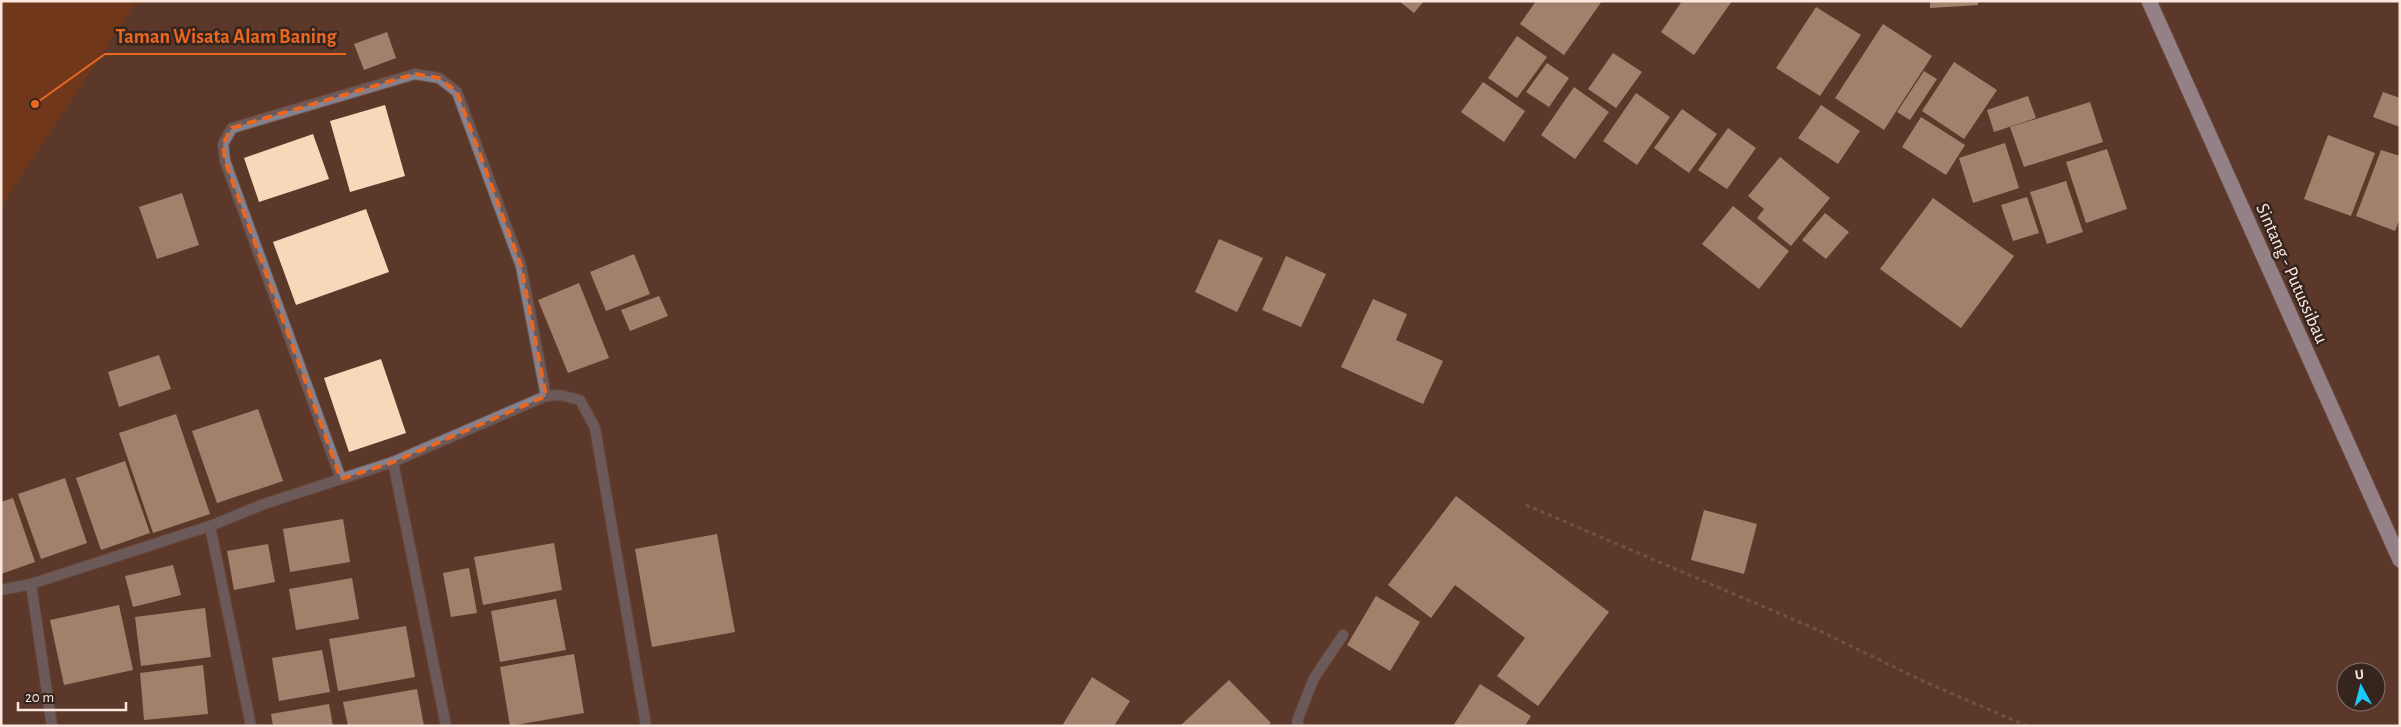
<svg xmlns="http://www.w3.org/2000/svg" width="2401" height="727" font-family="'Alegreya Sans',sans-serif">
	<style>
		.green { fill: #8a3707 }
		.building { fill: #f9d8ba }
		.lines { fill: none; stroke-linecap: round; stroke-linejoin: round }
		.street-casing { stroke: #78584a; stroke-width: 12 }
		.highway-casing { stroke: #78584a; stroke-width: 17 }
		.path { stroke: #8e7063; stroke-width: 3; stroke-dasharray: 4 4; stroke-linecap: butt }
		.street { stroke: #828293; stroke-width: 10 }
		.highway { stroke: #d9dafa; stroke-width: 15 }
		.marked { fill: none; stroke: #ea6721; stroke-width: 4; stroke-dasharray: 10 6; stroke-linejoin: round }
		.labels { text-anchor: middle; stroke-width: 5; stroke-linejoin: round; paint-order: stroke }
		.street-label { font-size: 19px; fill: #fce6dd; stroke: #35251e }
		.leader { fill: none; stroke: #ea6721; stroke-width: 2 }
		.callout-dot { fill: #ea6721; stroke: #35251e; stroke-width: 2 }
		.callout-label { font-size: 20px; text-anchor: middle; font-weight: bold; fill: #ea6721; stroke: #35251e; stroke-width: 5; stroke-linejoin: round; paint-order: stroke }
	</style>
	<rect width="100%" height="100%" fill="#5b392a"/>
	<polygon class="green" points="1,1 137,1 1,206"/>
	<g class="building">
		<polygon points="1399,1 1424,1 1414,13"/>
		<polygon points="1536,1 1602,1 1564,55 1520,24"/>
		<polygon points="1682,1 1732,1 1694,55 1661,32"/>
		<polygon points="1930,1 1978,1 1978,5 1930,8"/>
		<polygon points="1816,7 1861,35 1820,96 1776,68"/>
		<polygon points="1883,24 1932,56 1884,130 1835,98"/>
		<polygon points="387,32 396,58 364,70 354,44"/>
		<polygon points="1517,36 1547,57 1517,98 1488,78"/>
		<polygon points="1613,53 1642,72 1616,108 1588,89"/>
		<polygon points="1954,62 1997,90 1964,139 1922,111"/>
		<polygon points="1547,63 1569,78 1549,107 1526,92"/>
		<polygon points="1924,71 1937,79 1910,120 1897,112"/>
		<polygon points="1483,82 1525,111 1504,142 1461,112"/>
		<polygon points="1574,87 1609,112 1575,159 1541,135"/>
		<polygon points="2383,92 2400,98 2400,127 2373,117"/>
		<polygon points="1636,93 1670,117 1637,165 1603,141"/>
		<polygon points="2028,96 2036,118 1994,132 1987,110"/>
		<polygon points="2090,102 2103,142 2024,167 2010,127"/>
		<polygon points="385,105 405,176 350,192 330,121"/>
		<polygon points="1821,105 1860,131 1838,164 1798,138"/>
		<polygon points="1682,109 1717,134 1689,173 1654,148"/>
		<polygon points="1921,117 1965,145 1946,175 1902,147"/>
		<polygon points="1728,128 1756,148 1727,189 1698,170"/>
		<polygon points="313,134 329,179 259,202 244,158"/>
		<polygon points="2328,135 2375,153 2351,216 2304,199"/>
		<polygon points="2005,143 2019,188 1973,203 1959,158"/>
		<polygon points="2107,149 2127,209 2086,223 2066,162"/>
		<polygon points="2381,150 2400,156 2400,218 2395,231 2356,216"/>
		<polygon points="1780,157 1830,198 1791,246 1757,218 1764,209 1748,196"/>
		<polygon points="2066,181 2083,232 2047,244 2030,192"/>
		<polygon points="182,193 199,245 157,259 139,207"/>
		<polygon points="2027,197 2039,233 2013,241 2001,205"/>
		<polygon points="1933,198 2014,256 1961,328 1880,269"/>
		<polygon points="1733,206 1789,251 1759,289 1702,244"/>
		<polygon points="366,209 389,272 296,305 273,242"/>
		<polygon points="1825,213 1849,232 1826,259 1802,240"/>
		<polygon points="1219,239 1263,258 1237,312 1195,292"/>
		<polygon points="634,254 650,294 606,311 590,272"/>
		<polygon points="1286,256 1326,274 1301,327 1262,310"/>
		<polygon points="579,283 609,358 568,373 538,300"/>
		<polygon points="659,296 668,316 630,331 621,310"/>
		<polygon points="1373,299 1407,314 1396,340 1443,361 1423,404 1341,367"/>
		<polygon points="159,355 171,389 119,407 108,372"/>
		<polygon points="381,359 406,433 349,452 324,378"/>
		<polygon points="258,409 283,481 217,503 192,431"/>
		<polygon points="176,414 210,514 153,533 119,433"/>
		<polygon points="125,461 150,533 101,550 76,478"/>
		<polygon points="65,478 87,543 41,559 18,494"/>
		<polygon points="1456,496 1609,612 1538,706 1497,676 1525,638 1455,585 1431,618 1388,585"/>
		<polygon points="13,498 35,562 1,574 1,502"/>
		<polygon points="1704,510 1757,524 1744,574 1691,560"/>
		<polygon points="343,519 350,562 290,572 283,529"/>
		<polygon points="717,534 735,632 652,647 635,549"/>
		<polygon points="554,543 562,590 483,605 474,557"/>
		<polygon points="268,544 275,582 234,590 227,551"/>
		<polygon points="173,565 181,595 133,607 125,576"/>
		<polygon points="469,568 477,613 451,617 443,573"/>
		<polygon points="352,578 359,619 296,630 289,589"/>
		<polygon points="1376,596 1420,622 1390,671 1347,645"/>
		<polygon points="556,599 566,650 500,662 491,611"/>
		<polygon points="119,605 133,670 64,685 50,620"/>
		<polygon points="205,608 211,657 141,666 135,617"/>
		<polygon points="406,626 415,677 338,691 329,639"/>
		<polygon points="322,650 330,692 279,701 272,658"/>
		<polygon points="574,654 584,713 510,726 500,667"/>
		<polygon points="203,665 208,714 144,720 140,673"/>
		<polygon points="1092,677 1130,701 1114,726 1066,726 1063,724"/>
		<polygon points="1229,680 1271,723 1268,726 1180,726"/>
		<polygon points="1480,684 1531,716 1525,726 1453,726"/>
		<polygon points="417,689 424,726 348,726 343,702"/>
		<polygon points="329,704 333,726 273,726 271,714"/>
	</g>
	<g class="lines">
		<defs>
			<g id="street">
				<polyline points="393,462 446,726"/>
				<polyline points="341,479 225,161 223,144 232,128 415,74 439,78 457,92 521,266 546,396"/>
				<polyline points="210,526 251,726"/>
				<polyline points="31,584 52,726"/>
				<polyline points="1,590 31,584 210,526 264,504 393,462 546,396 560,395 580,400 595,428 646,726"/>
				<polyline points="1299,726 1297,721 1314,678 1343,635"/>
			</g>
			<polyline id="highway" points="2149,1 2400,560"/>
		</defs>
		<use href="#street" class="street-casing"/>
		<use href="#highway" class="highway-casing"/>
		<polyline class="path" points="1526,505 1818,630 1923,681 2027,726"/>
		<use href="#street" class="street"/>
		<use href="#highway" class="highway"/>
	</g>
	<path d="M0 0H2401V727H0ZM415 74 439 78 457 92 521 266 546 396 393 462 341 479 225 161 223 144 232 128Z" fill="#5b392a" fill-opacity=".55" fill-rule="evenodd"/>
	<path class="marked" d="M415 74 439 78 457 92 521 266 546 396 393 462 341 479 225 161 223 144 232 128Z"/>
	<g class="labels">
		<g class="street-label">
			<text transform="translate(2293 273) rotate(66)" y="7">Sintang - Putussibau</text>
		</g>
	</g>
	<path class="leader" d="M35 104L105 54H346"/>
	<circle class="callout-dot" cx="35" cy="104" r="5"/>
	<g class="callout-label">
		<text x="226" y="43">Taman Wisata Alam Baning</text>
	</g>
	<rect width="2401" height="727" fill="none" stroke="#fce6dd" stroke-width="5"/>
	<g transform="translate(2361 687) rotate(353)"><circle r="24" fill="#35251e" stroke="#85726a"/>
	<path d="M0-4L9 19L0 12L-9 19Z" fill="#18cafc"/>
	<text y="-8" font-size="14" font-weight="bold" text-anchor="middle" fill="#fce6dd">U</text>
	</g>
	<path d="M18 702v8h108v-8" fill="none" stroke="#fce6dd" stroke-width="2.5"/>
	<text x="25" y="702" font-size="15" fill="#fce6dd" stroke="#35251e" stroke-width="4" paint-order="stroke">20 m</text>
</svg>
